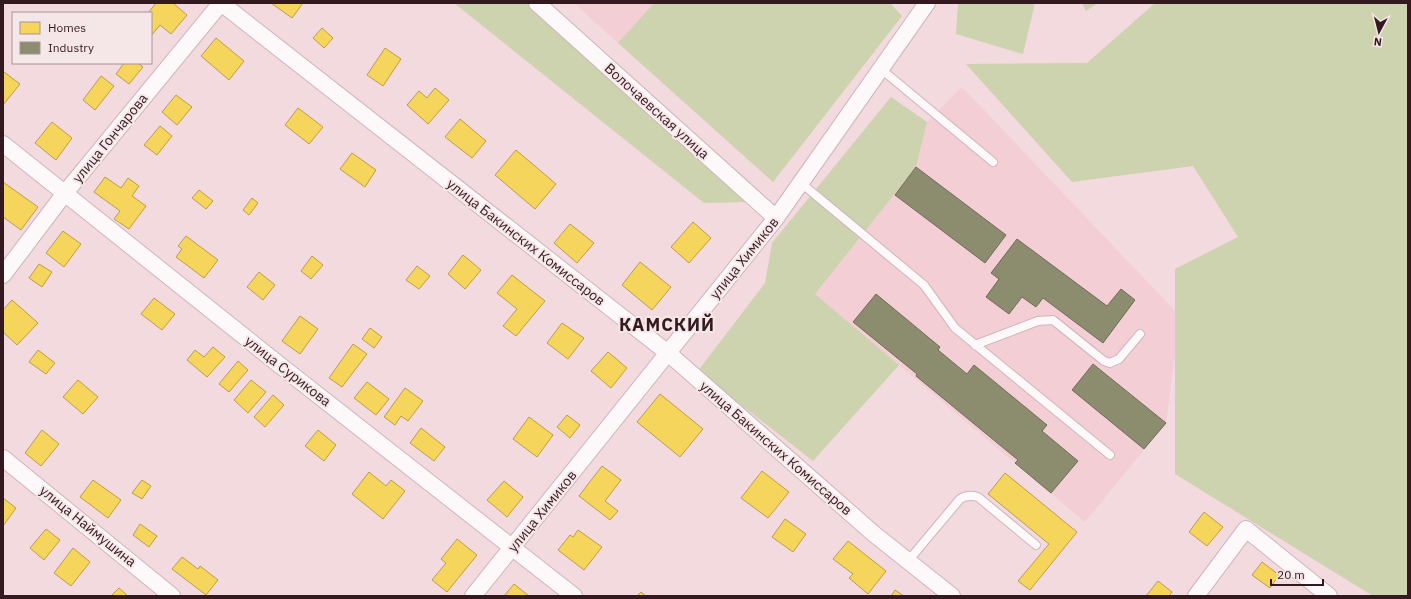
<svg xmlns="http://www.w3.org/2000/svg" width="1411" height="599" font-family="'IBM Plex Sans',sans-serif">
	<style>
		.built { fill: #f4ced5 }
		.green { fill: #cdd2af }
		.homes { fill: #f6d55c; stroke: #bc9d4a }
		.industry { fill: #8c8c6e; stroke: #726a57 }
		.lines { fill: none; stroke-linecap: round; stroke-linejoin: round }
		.lane-casing { stroke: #cfb5bb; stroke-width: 10 }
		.street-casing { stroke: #cfb5bb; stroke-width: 18 }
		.lane { stroke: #fdf9fa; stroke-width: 8 }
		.street { stroke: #fdf9fa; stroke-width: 16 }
		.labels { text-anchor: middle; stroke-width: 4; stroke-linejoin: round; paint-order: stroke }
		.street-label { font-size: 14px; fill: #341a20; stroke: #f5e6e8 }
		.district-label { font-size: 18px; font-weight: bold; letter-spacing: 1px; fill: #341a20; stroke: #f5e6e8 }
	</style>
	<rect width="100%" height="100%" fill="#f2dade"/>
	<g class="built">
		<polygon points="574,3 654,3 618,43"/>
		<polygon points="962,87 1180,316 1166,423 1085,522 815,294 916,167 927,122"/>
	</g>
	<g class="green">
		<polygon points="454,3 528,3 749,202 704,203"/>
		<polygon points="654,3 890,3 902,16 773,182 618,43"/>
		<polygon points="958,3 1035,3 1023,54 956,34"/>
		<polygon points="1082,3 1098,3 1086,11"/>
		<polygon points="1155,3 1408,3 1408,596 1373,596 1175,474 1175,269 1238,237 1193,166 1072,182 966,64 1087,63"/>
		<polygon points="891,97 927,122 916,167 815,294 899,365 813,461 698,371 765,283 772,243"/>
	</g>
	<g class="homes">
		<polygon points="156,3 173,3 187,15 171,34 160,25 151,36 151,13 148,13"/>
		<polygon points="271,3 303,3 292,18"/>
		<polygon points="322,28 333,38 324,48 313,38"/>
		<polygon points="216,38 244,61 229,80 201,56"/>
		<polygon points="385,48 401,59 383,86 367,75"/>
		<polygon points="124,63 138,63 143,67 129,84 116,74"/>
		<polygon points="4,72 20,84 3,105 3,73"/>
		<polygon points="101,76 114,86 95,110 83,100"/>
		<polygon points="435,88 449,100 428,124 407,105 419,91 427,98"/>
		<polygon points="176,95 192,107 177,125 162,112"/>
		<polygon points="298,108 323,127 309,144 285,125"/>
		<polygon points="460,119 486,141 472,158 445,137"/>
		<polygon points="52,122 72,138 56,160 35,143"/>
		<polygon points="160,126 172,136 157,155 144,145"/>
		<polygon points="516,150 556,184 535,209 495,175"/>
		<polygon points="352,153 376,170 365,187 340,169"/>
		<polygon points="105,177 121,188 128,178 139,186 132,196 146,206 129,229 114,219 120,211 94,192"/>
		<polygon points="3,182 38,207 21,230 3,217"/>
		<polygon points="199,190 213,201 206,209 192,198"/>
		<polygon points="252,198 258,203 249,215 243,210"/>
		<polygon points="693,222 711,238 689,263 671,247"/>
		<polygon points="570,224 594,243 577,263 554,243"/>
		<polygon points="63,231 81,244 64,267 46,253"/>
		<polygon points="186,236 218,260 204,278 176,257 182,249 178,246"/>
		<polygon points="463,255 481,270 465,289 448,274"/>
		<polygon points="312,256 323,265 311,279 301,271"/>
		<polygon points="640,262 671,287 652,310 622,285"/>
		<polygon points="39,264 52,272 42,287 29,278"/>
		<polygon points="417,266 430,276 419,289 406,280"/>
		<polygon points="259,272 275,285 263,300 247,287"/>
		<polygon points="512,275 545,301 516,336 503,326 517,309 497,293"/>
		<polygon points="154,298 175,314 162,330 141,314"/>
		<polygon points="12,300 38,323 17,345 3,332 3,310"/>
		<polygon points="300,316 318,329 300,354 282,341"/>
		<polygon points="562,323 584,338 568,359 547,343"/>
		<polygon points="370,328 382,337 374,348 362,339"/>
		<polygon points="353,344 367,354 342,387 329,378"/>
		<polygon points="213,347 225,357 207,377 187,360 195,350 204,357"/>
		<polygon points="38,350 55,363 46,374 29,362"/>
		<polygon points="608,352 627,368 611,388 591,371"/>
		<polygon points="238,361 248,370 229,392 219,384"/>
		<polygon points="78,380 98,397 83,414 63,397"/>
		<polygon points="251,380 266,392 248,413 234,400"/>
		<polygon points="367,382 389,399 376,415 354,398"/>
		<polygon points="405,388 423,401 408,421 401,416 395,425 384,417"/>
		<polygon points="660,394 703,429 680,457 637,422"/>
		<polygon points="273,395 284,405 265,427 254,417"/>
		<polygon points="567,415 580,425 570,438 557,427"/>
		<polygon points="529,417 553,435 537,457 513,439"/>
		<polygon points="421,428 445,447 434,461 410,443"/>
		<polygon points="42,430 59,444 41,466 25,453"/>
		<polygon points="318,430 336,445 324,461 305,446"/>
		<polygon points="602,466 621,480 605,501 618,511 610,520 579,496"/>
		<polygon points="762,471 789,492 768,518 741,498"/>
		<polygon points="369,472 386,486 391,480 405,491 383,519 352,494"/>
		<polygon points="1005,473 1077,532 1030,590 1018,581 1049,544 988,494"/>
		<polygon points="93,480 121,500 108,518 80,497"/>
		<polygon points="142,480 151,486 142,499 132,493"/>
		<polygon points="504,481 523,497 507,517 487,500"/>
		<polygon points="3,498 16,508 3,526"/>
		<polygon points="1204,512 1223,527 1207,546 1189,532"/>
		<polygon points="785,519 806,534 793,552 772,537"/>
		<polygon points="140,524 157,536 149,547 133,535"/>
		<polygon points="46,529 60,540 44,560 30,548"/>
		<polygon points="578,530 602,547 584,570 558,550 570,535 573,537"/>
		<polygon points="457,539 477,555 447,592 432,580 446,563 441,559"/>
		<polygon points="848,541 886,571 868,594 849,578 853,574 833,559"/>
		<polygon points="73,548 90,562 71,586 54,573"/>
		<polygon points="182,557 198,569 200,566 218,580 206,595 172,569"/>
		<polygon points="1262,562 1279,575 1270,588 1252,575"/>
		<polygon points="1158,581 1172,592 1169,596 1146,596"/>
		<polygon points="514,584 529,596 504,596"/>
		<polygon points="119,588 128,596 111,596"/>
		<polygon points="895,590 904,596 891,596"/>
		<polygon points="641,592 646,596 637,596"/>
	</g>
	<g class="industry">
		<polygon points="916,167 1006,235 985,263 895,195"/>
		<polygon points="1017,239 1107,306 1121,289 1135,300 1103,343 1043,298 1036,307 1022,297 1009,314 986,297 999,279 991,273"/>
		<polygon points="876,294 940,347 938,350 967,374 974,365 1047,425 1042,431 1078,461 1051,493 1015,463 1018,460 916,376 917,374 853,322"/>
		<polygon points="1093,364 1166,423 1144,449 1072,390"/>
	</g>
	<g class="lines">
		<defs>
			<g id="lane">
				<polyline points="881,69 993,162"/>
				<polyline points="801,183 924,285 955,328 1110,455"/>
				<polyline points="975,345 1038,321 1053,320 1104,361 1110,363 1119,359 1140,334"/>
				<path d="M908 561 960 499C966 495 971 495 978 497L1036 545"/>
			</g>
			<g id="street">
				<polyline points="221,3 668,353 874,534 952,596"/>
				<polyline points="537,3 776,218"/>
				<polyline points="3,144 286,370 574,596"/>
				<polyline points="3,275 65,193 221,3"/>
				<polyline points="3,458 172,596"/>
				<polyline points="473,596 776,218 927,3"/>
				<polyline points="1196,596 1246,529 1329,596"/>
			</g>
		</defs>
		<use href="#lane" class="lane-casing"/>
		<use href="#street" class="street-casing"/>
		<use href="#lane" class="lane"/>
		<use href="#street" class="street"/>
	</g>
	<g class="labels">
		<g class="street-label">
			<text transform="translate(657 111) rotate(42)" y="5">Волочаевская улица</text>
			<text transform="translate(110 138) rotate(-51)" y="5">улица Гончарова</text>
			<text transform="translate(526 242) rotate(38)" y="5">улица Бакинских Комиссаров</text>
			<text transform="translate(744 258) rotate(-51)" y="5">улица Химиков</text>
			<text transform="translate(288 371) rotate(38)" y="5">улица Сурикова</text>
			<text transform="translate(776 448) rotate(41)" y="5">улица Бакинских Комиссаров</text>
			<text transform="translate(542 511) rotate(-51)" y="5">улица Химиков</text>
			<text transform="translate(88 526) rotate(39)" y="5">улица Наймушина</text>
		</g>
		<g class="district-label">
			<text x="667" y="331">КАМСКИЙ</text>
		</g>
	</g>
	<rect width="1411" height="599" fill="none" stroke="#341a20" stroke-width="8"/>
	<rect x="12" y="12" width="140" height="52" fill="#f5e6e8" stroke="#a89498"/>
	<rect x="20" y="22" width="20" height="12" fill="#f6d55c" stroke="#a89498"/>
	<text x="48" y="32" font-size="12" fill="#341a20">Homes</text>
	<rect x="20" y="42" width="20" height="12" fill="#8c8c6e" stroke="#a89498"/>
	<text x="48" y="52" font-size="12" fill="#341a20">Industry</text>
	<g transform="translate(1379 32) rotate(187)" stroke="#f5e6e8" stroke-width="3" paint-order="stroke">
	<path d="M0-3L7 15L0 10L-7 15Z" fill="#341a20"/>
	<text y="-6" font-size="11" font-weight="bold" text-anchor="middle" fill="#341a20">N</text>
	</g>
	<path d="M1271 579v6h52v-6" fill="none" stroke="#341a20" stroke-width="2"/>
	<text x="1277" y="579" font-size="12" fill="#341a20" stroke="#f5e6e8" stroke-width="3" paint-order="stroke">20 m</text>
</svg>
